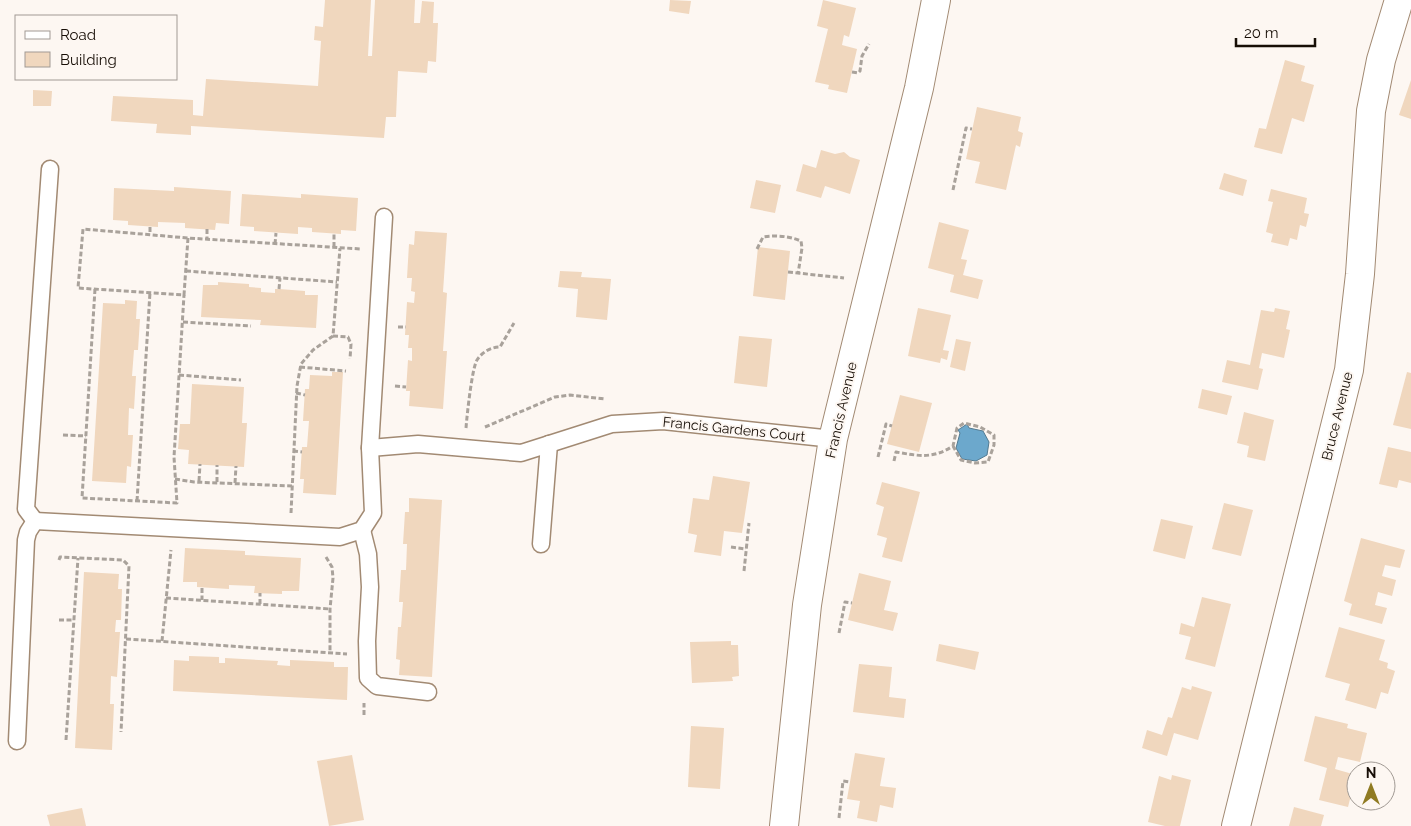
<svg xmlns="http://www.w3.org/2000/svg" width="1411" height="826" font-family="Raleway,sans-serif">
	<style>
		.water { fill: #6ca8cc; stroke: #527a91 }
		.building { fill: #f0d7be }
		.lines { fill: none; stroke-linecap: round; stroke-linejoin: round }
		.service-casing { stroke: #a28a73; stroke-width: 19 }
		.minor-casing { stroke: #a28a73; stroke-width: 30 }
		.path { stroke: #a9a29b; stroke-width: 3; stroke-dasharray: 5 2.5; stroke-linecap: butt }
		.service { stroke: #fff; stroke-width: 16 }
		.minor { stroke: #fff; stroke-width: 28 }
		.labels { text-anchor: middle; stroke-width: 4; stroke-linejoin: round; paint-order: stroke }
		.street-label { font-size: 14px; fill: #170e06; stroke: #fdf7f2 }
	</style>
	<rect width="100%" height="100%" fill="#fdf7f2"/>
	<polygon class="water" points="967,424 969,428 983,431 989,442 987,455 976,461 962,459 956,448 960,433 958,430"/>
	<g class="building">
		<polygon points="325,0 371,0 368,56 372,56 375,0 415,0 414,23 420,23 422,1 434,2 433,23 438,23 436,62 428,61 427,73 398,71 396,117 386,117 384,138 191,126 191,135 156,133 157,124 111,121 113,96 193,100 193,115 203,116 206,79 318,86 321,41 314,40 315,26 323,27"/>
		<polygon points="670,0 691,1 689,14 669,11"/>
		<polygon points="823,0 856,8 849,37 844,35 842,45 857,49 847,93 828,89 829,85 815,82 828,29 817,26"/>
		<polygon points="1285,60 1305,66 1301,81 1314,85 1304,122 1292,118 1282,154 1254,147 1259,128 1266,129"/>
		<polygon points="1411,80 1411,119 1399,115"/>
		<polygon points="33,90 52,91 51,106 33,106"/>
		<polygon points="977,107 1021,117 1018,131 1023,133 1020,147 1016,145 1006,190 975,183 980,162 966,159"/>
		<polygon points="821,150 835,154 844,152 850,157 860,160 850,194 825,186 821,198 796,191 803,164 816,168"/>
		<polygon points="1224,173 1247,180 1243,196 1219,189"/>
		<polygon points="756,180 781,185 775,213 750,208"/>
		<polygon points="174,187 231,191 229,224 216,223 215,230 185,228 185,223 158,222 158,227 128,225 128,221 113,220 114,188 174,191"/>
		<polygon points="1271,189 1307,198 1304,213 1309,214 1306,227 1300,225 1297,240 1290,238 1288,246 1271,242 1273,234 1266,232 1273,202 1268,201"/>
		<polygon points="242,194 301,198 301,194 358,198 356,231 341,230 341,234 312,232 312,228 298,227 298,234 254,231 254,227 240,226"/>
		<polygon points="939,222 969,230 961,259 967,260 963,275 983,280 978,299 950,292 954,275 928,268"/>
		<polygon points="415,231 447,233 443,292 447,293 443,351 447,351 443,409 409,406 410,391 406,391 408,360 412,361 412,348 408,348 409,335 405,335 407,302 414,303 415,292 411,291 412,278 407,278 409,244 414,245"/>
		<polygon points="758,247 790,251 785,300 753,296"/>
		<polygon points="560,271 582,272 581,277 611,279 607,320 576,317 578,289 558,287"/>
		<polygon points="218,282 249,284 249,287 261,288 261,292 275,293 275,289 279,289 305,291 305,295 318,295 316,328 260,325 261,320 201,317 203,285 218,285"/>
		<polygon points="125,300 137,301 136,319 140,319 138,350 134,350 132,376 136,376 134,409 129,408 128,435 133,435 131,467 127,466 126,483 92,481 103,303 125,304"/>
		<polygon points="918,308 951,315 943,350 949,351 947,360 941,358 940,363 908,356"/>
		<polygon points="1275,308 1290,311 1286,329 1290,330 1284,358 1262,353 1259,368 1263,369 1258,390 1222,382 1227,360 1250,365 1261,310 1274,312"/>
		<polygon points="739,336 772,339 767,387 734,383"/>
		<polygon points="956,339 971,342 965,371 950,367"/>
		<polygon points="332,372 343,372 336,495 303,493 304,479 300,479 302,447 307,447 309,421 303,421 305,389 309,389 310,375 332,376"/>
		<polygon points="1407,372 1411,373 1411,429 1393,425"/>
		<polygon points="192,384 244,387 242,423 247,423 244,467 188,464 189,450 178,449 180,424 190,424"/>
		<polygon points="1202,389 1232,396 1227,415 1198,408"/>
		<polygon points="900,395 932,403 919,452 887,444"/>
		<polygon points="1244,412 1274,420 1265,461 1247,457 1249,446 1237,443"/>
		<polygon points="1388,447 1411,452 1411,483 1399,480 1397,488 1379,484"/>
		<polygon points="713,476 750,482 742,533 724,531 721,556 694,552 697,535 688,533 693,498 709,500"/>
		<polygon points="882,482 920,492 902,562 882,557 887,538 877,535 884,507 876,504"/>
		<polygon points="409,498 442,500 432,677 399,675 400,660 396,659 398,627 401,627 403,602 399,602 401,570 406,570 407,544 403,544 405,512 409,512"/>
		<polygon points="1224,503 1253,510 1241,556 1212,549"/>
		<polygon points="1161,519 1193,526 1185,559 1153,551"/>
		<polygon points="1361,538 1405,550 1400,568 1385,565 1382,576 1396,580 1392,596 1378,592 1375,605 1387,608 1382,624 1349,615 1352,604 1344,601"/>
		<polygon points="185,548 245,551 245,555 301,558 299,591 282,591 282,594 254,593 255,586 229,585 229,589 197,587 197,582 183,582"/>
		<polygon points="84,572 119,574 118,589 122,589 121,620 116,620 115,632 120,632 117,677 111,676 110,704 114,704 112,750 75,748"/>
		<polygon points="859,573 891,581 884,610 898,613 893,631 848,620"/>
		<polygon points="1202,597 1231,604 1215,667 1185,659 1191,637 1179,634 1181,623 1194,627"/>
		<polygon points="1339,627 1385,640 1379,660 1388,663 1387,668 1395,671 1388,694 1381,692 1376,709 1345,700 1350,684 1325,677"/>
		<polygon points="731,641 731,645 738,645 739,676 732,677 733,681 692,683 690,642"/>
		<polygon points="939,644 979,652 975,670 936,661"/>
		<polygon points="189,656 219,657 219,663 225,663 225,658 278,661 277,665 290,666 290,660 334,662 334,667 348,667 347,700 173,691 174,660 189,661"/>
		<polygon points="859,664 892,667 889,697 906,699 904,718 853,712"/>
		<polygon points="1192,686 1212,692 1198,740 1174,733 1167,756 1142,748 1147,730 1162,735 1168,717 1172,718 1182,687 1191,690"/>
		<polygon points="1315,716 1348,724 1347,728 1367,733 1360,762 1338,757 1335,769 1356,775 1348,807 1319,800 1327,768 1304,761"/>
		<polygon points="691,726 724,728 720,789 688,787"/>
		<polygon points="855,753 885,758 880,786 896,788 893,808 880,805 877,822 857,818 860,801 847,799"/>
		<polygon points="352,755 364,820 329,826 317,761"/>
		<polygon points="1172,775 1191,780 1180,826 1165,826 1148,822 1159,776 1171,780"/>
		<polygon points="1294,807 1324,815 1321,826 1289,826"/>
		<polygon points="82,808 86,826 50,826 47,815"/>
	</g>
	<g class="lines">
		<defs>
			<g id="service">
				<polyline points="370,448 418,444 521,453 612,424 663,421 833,439"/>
				<polyline points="35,521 340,537 362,530 373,513 370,448 384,217"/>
				<polyline points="35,521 26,509 50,169"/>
				<polyline points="362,530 368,554 370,587 367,641 368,678 377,686 428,692"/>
				<polyline points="541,544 549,444"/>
				<polyline points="17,741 26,540 28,532 35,521"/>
			</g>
			<g id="minor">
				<polyline points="784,826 807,605 833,439 919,88 936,0"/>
				<polyline points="1236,826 1349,370 1360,274 1371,111 1381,60 1399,0"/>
			</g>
		</defs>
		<use href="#service" class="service-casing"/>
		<use href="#minor" class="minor-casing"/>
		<g class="path">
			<polyline points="852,72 858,73 860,71 862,56 869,44"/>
			<polyline points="953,190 966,128 972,129"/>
			<polyline points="150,227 150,234"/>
			<polyline points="207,229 207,239"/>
			<polyline points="188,238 184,295 78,288 83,229 188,238 361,249"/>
			<polyline points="275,244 276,233"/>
			<polyline points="334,247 334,234"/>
			<path d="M757 249 763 237C776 235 789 236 801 241L802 248 798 274"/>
			<polyline points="186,271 337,282"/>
			<polyline points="788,272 844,278"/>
			<polyline points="95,289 82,498 177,503 174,457 184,295"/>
			<polyline points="279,289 280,278"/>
			<polyline points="183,322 251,326"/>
			<polyline points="398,327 406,327"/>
			<polyline points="333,336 348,337 351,344 350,359"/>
			<polyline points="300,367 346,371"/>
			<polyline points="179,375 241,380"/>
			<polyline points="395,386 406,387"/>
			<polyline points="296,393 305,395"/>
			<polyline points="485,427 555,397 570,395 605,399"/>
			<path d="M466 428C467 415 472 368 477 360 482 352 491 347 500 347L514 323"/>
			<polyline points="63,435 86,436"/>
			<polyline points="293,451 302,452"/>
			<polyline points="878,457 886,424 892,426"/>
			<path d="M894 461 896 452C919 456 933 459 953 446L957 428 964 423 980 427 994 435V445L988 462 975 463 961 460 953 446"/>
			<polyline points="175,479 194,482 292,486"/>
			<polyline points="199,481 200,464"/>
			<polyline points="217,482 217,465"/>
			<polyline points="235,483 236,466"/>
			<polyline points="137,501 150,292"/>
			<polyline points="291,513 297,386 301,364 313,350 333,336 340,248"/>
			<polyline points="731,547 746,549"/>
			<polyline points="326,557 332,567 333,578 330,609 330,653"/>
			<polyline points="59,560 60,557 123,560 129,566 121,732"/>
			<polyline points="744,571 749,523"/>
			<polyline points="202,588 202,600"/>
			<polyline points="166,598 330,609"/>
			<polyline points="260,604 260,593"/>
			<polyline points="59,620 74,620"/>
			<polyline points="839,633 845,602 852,603"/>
			<polyline points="126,639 347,654"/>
			<polyline points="162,641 171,550"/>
			<polyline points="364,715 364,703"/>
			<polyline points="66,740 78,558"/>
			<polyline points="839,818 843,781 850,782"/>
		</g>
		<use href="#service" class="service"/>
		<use href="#minor" class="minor"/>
	</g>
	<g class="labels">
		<g class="street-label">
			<text transform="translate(841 410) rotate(-77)" y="5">Francis Avenue</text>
			<text transform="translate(1337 416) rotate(-76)" y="5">Bruce Avenue</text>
			<text transform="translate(734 429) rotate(6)" y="5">Francis Gardens Court</text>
		</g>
	</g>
	<rect x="15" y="15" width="162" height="65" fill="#fdf7f2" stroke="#a19a94"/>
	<rect x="25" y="31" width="25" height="8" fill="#ffffff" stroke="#a19a94"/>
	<text x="60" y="40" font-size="15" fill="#170e06">Road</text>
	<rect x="25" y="52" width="25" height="15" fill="#f0d7be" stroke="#a19a94"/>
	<text x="60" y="65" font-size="15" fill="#170e06">Building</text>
	<g transform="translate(1371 786)"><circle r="24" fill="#fdf7f2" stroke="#a19a94"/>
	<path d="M0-4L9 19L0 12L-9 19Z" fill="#907b22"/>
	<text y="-8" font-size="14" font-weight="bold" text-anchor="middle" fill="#170e06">N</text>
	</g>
	<path d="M1236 38v8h79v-8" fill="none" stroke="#170e06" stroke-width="2.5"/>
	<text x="1244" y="38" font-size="15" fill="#170e06" stroke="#fdf7f2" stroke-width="4" paint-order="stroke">20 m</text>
</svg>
